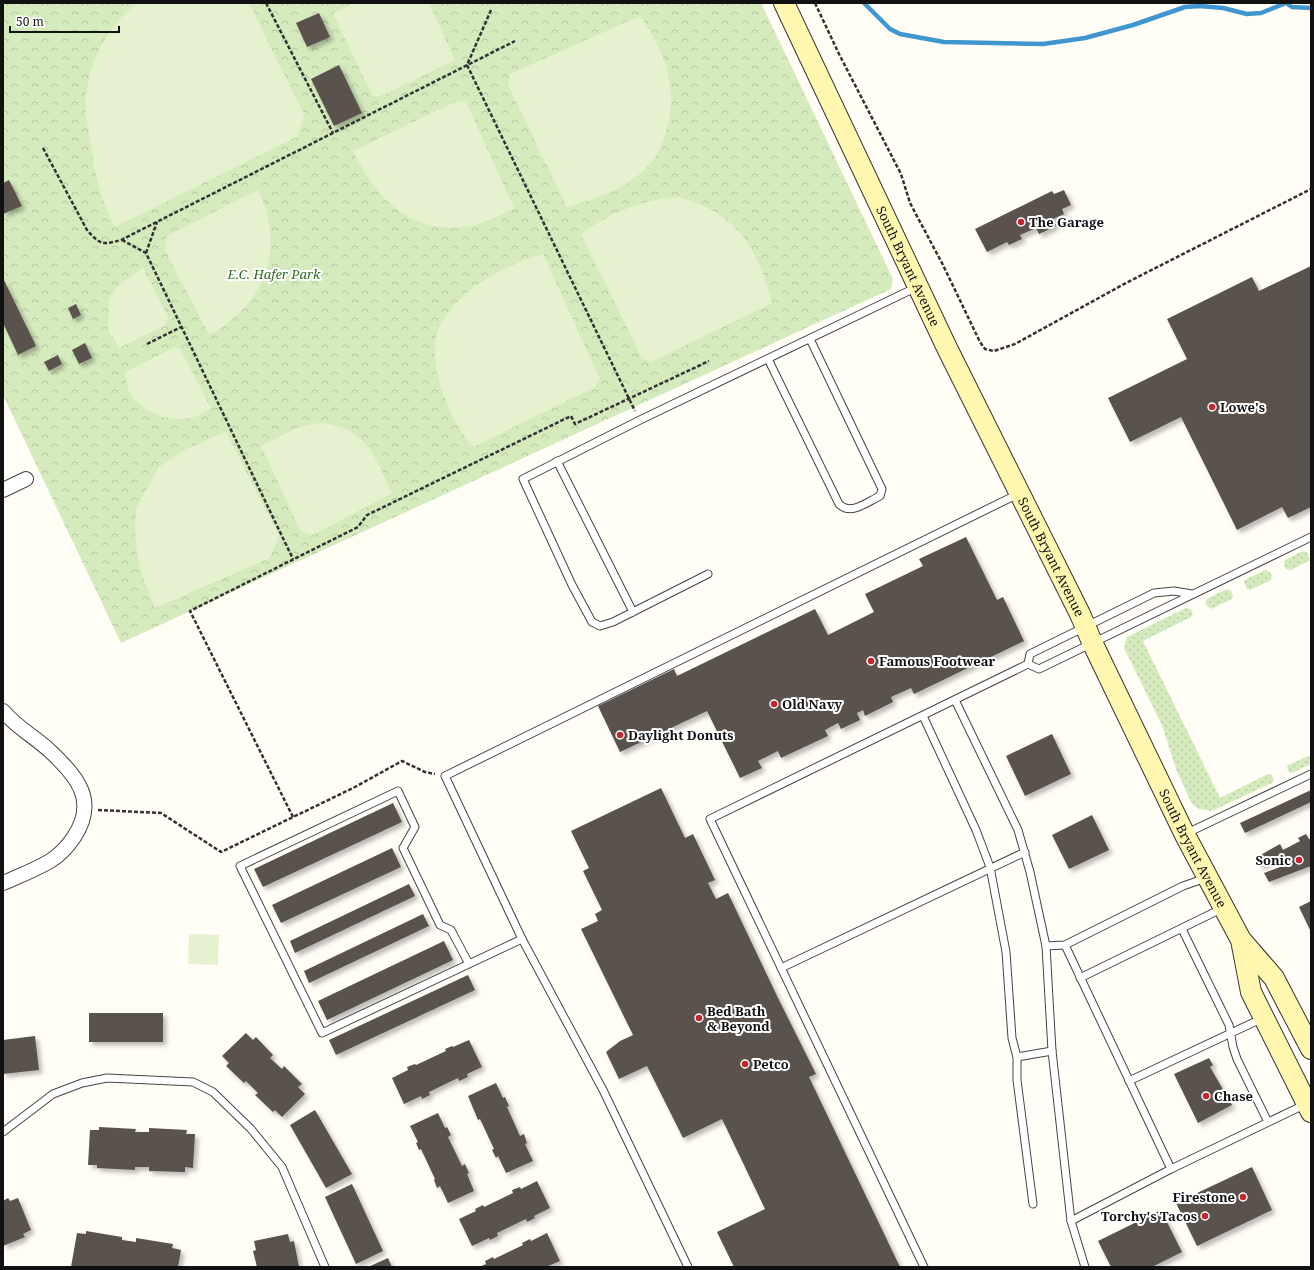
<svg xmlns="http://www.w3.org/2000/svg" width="1314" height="1270" font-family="'Noto Serif',serif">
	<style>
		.grass { fill: url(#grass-dots) }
		.park { fill: url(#park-crowns) }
		.pitch { fill: #e6f2cf }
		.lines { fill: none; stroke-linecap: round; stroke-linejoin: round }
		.stream { stroke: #3f96cf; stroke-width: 4.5 }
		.building { fill: #5a524d; filter: url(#shadow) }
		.lane-casing { stroke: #444; stroke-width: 9 }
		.street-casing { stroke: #444; stroke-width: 16 }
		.secondary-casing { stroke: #333; stroke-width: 22 }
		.path { stroke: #333; stroke-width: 2.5; stroke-dasharray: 4 2; stroke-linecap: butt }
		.lane { stroke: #fff; stroke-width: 7 }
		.street { stroke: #fff; stroke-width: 14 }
		.secondary { stroke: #fff6b0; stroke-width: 20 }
		.poi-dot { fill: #c4262e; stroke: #fff; stroke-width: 1.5 }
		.labels { text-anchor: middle; stroke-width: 4; stroke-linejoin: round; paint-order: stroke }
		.poi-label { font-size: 13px; font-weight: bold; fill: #111; stroke: #fff; text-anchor: start }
		.street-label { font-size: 13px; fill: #111; stroke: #fff }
		.park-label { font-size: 13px; font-style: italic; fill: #2f6b1f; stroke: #fff }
	</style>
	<defs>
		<pattern id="grass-dots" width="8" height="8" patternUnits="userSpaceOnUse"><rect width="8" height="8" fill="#d5ebbd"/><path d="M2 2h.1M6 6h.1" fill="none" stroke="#b6c8a1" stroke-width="1.8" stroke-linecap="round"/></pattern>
		<pattern id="park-crowns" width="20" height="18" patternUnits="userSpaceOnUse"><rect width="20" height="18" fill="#d5ebbd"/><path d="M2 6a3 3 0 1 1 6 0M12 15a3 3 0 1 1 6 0" fill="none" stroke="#b6c8a1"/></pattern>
		<filter id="shadow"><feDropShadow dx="3.5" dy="3.5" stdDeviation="2" flood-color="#0004"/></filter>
	</defs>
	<rect width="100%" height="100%" fill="#fffdf5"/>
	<g class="grass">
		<polygon points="1303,551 1307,552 1310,560 1291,570 1286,569 1284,564 1285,560"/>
		<polygon points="1265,570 1270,572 1272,576 1271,580 1250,590 1247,589 1244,582 1245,580"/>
		<polygon points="1227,589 1231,591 1233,596 1232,599 1211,609 1208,607 1205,603 1207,599"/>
		<polygon points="1186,608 1191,609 1193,614 1191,617 1143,641 1220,798 1268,774 1272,775 1274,780 1272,783 1212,811 1199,809 1192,804 1176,769 1162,725 1124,648 1127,637"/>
		<polygon points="1308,756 1311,757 1311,764 1292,773 1289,772 1287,768 1288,765"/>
	</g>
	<polygon class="park" points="3,3 761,3 893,279 891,289 121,643 3,395"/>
	<g class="pitch">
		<path d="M137 3H249L304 115 298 136 115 227C101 201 95 175 91 146 89 130 84 112 86 97 90 59 107 27 137 3Z"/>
		<polygon points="354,3 429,3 455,60 379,97 372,95 333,13"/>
		<path d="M640 16C667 54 681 95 663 140 660 148 656 158 650 164 629 188 596 199 567 207L508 85 510 74Z"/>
		<path d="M457 101 466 102 514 208C502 214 489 222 475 225 414 238 378 202 353 151Z"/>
		<path d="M258 190C286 249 266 304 209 335L165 250 167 236Z"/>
		<path d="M679 197C736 213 758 247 772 303L651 362 642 358 581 234C610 213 644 199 679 197Z"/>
		<path d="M543 254 600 379 595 387 473 447C452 424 427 367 437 334 448 296 506 263 543 254Z"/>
		<polygon points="143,268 168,317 165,325 119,348 108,330 109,300 115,289 123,282"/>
		<path d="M175 347 180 349 211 408C206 411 200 415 194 417 170 424 141 413 129 391 127 386 126 378 125 372Z"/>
		<path d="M318 423C366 426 374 455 392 493L313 535 301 532 261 446 297 428Z"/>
		<polygon points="226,432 279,536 270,558 155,608 142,575 137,553 135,528 136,508 159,467 188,448"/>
		<polygon points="189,934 219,935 218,965 188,964"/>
	</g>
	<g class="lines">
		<polyline class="stream" points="864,3 890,29 900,34 944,42 1043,44 1085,38 1133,25 1185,7 1200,6 1223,8 1247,14 1261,13 1286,3 1292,7 1311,8"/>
	</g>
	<g class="building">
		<polygon points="319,13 330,37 307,47 296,23"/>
		<polygon points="339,65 362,113 334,126 311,79"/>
		<polygon points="9,180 22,206 3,214 3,183"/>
		<polygon points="1064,190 1071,205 1062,209 1064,214 1053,219 1056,226 1039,234 1036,228 1020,235 1022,239 1009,245 1007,242 987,252 975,229 1052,191 1054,194"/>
		<polygon points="1311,266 1311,507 1288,518 1282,507 1237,530 1181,417 1130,442 1108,398 1187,359 1167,319 1252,277 1259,291"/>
		<polygon points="3,278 36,346 18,355 3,323"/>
		<polygon points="76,304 81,315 73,319 68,308"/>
		<polygon points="85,343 92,358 79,364 72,350"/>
		<polygon points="58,355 62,364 49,371 44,362"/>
		<polygon points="966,537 997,600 1003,597 1024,641 914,694 911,688 891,697 893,702 865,716 863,710 857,713 860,720 841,729 838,723 825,730 828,736 781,758 778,751 758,761 762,768 740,778 707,711 620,752 598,706 674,669 677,676 815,609 828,635 874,612 865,594 923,566 919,559"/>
		<polygon points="1052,734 1071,774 1025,796 1006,756"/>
		<polygon points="661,788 685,838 693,834 715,880 708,883 716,899 728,893 777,996 816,1074 809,1077 900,1267 734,1267 717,1232 765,1209 722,1119 683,1138 647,1066 619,1079 606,1052 620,1041 633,1035 581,929 598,921 595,914 602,910 583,871 589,868 571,831"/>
		<polygon points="1311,790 1311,802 1245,833 1240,823"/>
		<polygon points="393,803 402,822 263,887 254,869"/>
		<polygon points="1092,815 1109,850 1069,869 1052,835"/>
		<polygon points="1306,834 1309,839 1311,839 1311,866 1269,882 1264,873 1288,864 1283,853 1261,867 1257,857 1280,844 1283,850 1300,841 1298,838"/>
		<polygon points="392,848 401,867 281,923 272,905"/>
		<polygon points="409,884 415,896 295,953 290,941"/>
		<polygon points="1311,901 1311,932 1299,907"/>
		<polygon points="423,914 429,926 309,983 304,971"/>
		<polygon points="444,941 453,960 327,1020 318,1001"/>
		<polygon points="468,975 475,990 336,1055 329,1040"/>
		<rect x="89" y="1013" width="74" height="29"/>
		<polygon points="246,1033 253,1040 256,1037 273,1055 270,1058 282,1069 284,1066 302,1084 298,1087 305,1094 282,1117 275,1110 273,1112 255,1095 258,1093 246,1081 244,1083 226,1066 229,1063 222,1056"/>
		<polygon points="35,1036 39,1070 3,1074 3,1040"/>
		<polygon points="469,1040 482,1067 467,1074 468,1077 459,1081 458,1078 429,1092 430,1095 422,1099 421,1096 404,1104 392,1078 408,1070 407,1067 415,1064 416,1065 446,1051 445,1049 452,1046 453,1047"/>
		<polygon points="1209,1058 1213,1065 1210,1067 1232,1105 1198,1123 1174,1074"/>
		<polygon points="496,1083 503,1098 505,1097 509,1106 507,1107 520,1136 524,1134 527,1143 525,1144 533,1161 506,1173 498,1156 496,1158 492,1150 494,1149 480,1119 478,1120 468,1096"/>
		<polygon points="315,1110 352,1174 326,1188 290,1125"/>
		<polygon points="438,1113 445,1128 447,1127 451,1135 448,1137 462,1166 465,1164 469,1173 467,1174 474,1191 448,1203 440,1186 437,1188 434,1180 435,1179 421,1149 419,1150 416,1143 418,1142 410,1126"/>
		<polygon points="99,1127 136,1129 135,1132 149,1132 149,1128 187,1130 186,1134 195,1134 193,1168 185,1167 185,1172 149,1171 149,1167 135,1167 135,1170 97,1168 97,1165 88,1165 90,1130 99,1130"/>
		<polygon points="1252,1167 1272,1210 1197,1246 1176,1203"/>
		<polygon points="537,1181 550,1208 534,1216 535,1218 527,1222 526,1219 497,1233 498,1236 490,1240 489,1238 472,1246 459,1219 476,1211 475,1209 483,1205 484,1207 513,1193 512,1190 520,1187 521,1189"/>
		<polygon points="352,1184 383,1251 356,1264 325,1197"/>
		<polygon points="8,1198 10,1201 18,1198 31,1230 23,1234 25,1237 3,1246 3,1201"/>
		<polygon points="1161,1210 1182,1252 1152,1267 1111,1267 1098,1241"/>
		<polygon points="86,1231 122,1237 122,1240 136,1242 136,1238 173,1244 172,1248 181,1250 178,1267 71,1267 77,1233 86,1234"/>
		<polygon points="547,1233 560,1261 546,1267 479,1267 486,1264 485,1261 493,1257 494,1259 523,1245 522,1243 530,1239 531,1241"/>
		<polygon points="288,1234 290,1242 294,1241 299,1267 257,1267 253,1251 256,1250 254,1241"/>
		<polygon points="388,1258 392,1267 368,1267"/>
	</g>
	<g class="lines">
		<defs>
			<g id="lane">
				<path d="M768 359 839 504C851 516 867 502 880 496L882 489 810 339"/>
				<polyline points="557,461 633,612"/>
				<polyline points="708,574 613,622 600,626 592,622 572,585 523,479 640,420 917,287"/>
				<polyline points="1028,664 1030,654 1154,593 1174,591 1192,594"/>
				<polyline points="955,700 1018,830 1030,872 1046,946 1052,1051 1071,1221 1085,1267"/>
				<polyline points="923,716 976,830 990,867 1006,952 1012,1038 1017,1057 1017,1080 1033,1204"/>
				<polyline points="1185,834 1311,774"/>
				<polyline points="1182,929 1229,1025 1233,1047 1237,1059 1268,1122"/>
				<polyline points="1065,945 1171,1169 1071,1221"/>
				<polyline points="1046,946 1065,945 1183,886 1206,878"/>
				<polyline points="469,964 451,930 440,925 403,848 415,827 398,791 240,866 322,1033 522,939"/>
				<polyline points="781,968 1025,852"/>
				<polyline points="1080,978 1223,908"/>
				<polyline points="1017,1057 1052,1051"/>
				<polyline points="1129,1081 1263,1018"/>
				<polyline points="3,1132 53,1094 82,1083 107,1078 193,1082 213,1092 251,1129 282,1167 325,1267"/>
				<polyline points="1171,1169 1306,1104"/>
				<polyline points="688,1267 603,1090 522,939 445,776 1018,494"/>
				<polyline points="924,1267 710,819 1028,664 1039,669 1311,537"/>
			</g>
			<g id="street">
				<polyline points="3,490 26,479"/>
				<path d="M3 711C16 727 35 737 50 751 77 776 98 801 74 837 68 846 60 855 50 861 35 870 19 876 3 883"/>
			</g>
			<g id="secondary">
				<path id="s1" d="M784 3 947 348 1080 614 1092 642 1185 835 1241 940 1251 992 1311 1112"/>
				<polyline points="1242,941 1274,978 1311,1049"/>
			</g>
		</defs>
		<use href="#lane" class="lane-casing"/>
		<use href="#street" class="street-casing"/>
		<use href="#secondary" class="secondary-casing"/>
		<g class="path">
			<polyline points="266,3 333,133"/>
			<polyline points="815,3 839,54 901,174 910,203 943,265 980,342 985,349 994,351 1015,344 1126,283 1311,189"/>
			<polyline points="491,10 467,65 635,411"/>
			<path d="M43 148 87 230C100 245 103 245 121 240L515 41"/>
			<polyline points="122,240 146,253 293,559"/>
			<polyline points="146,253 157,222"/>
			<polyline points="147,344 181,327"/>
			<polyline points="98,810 161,813 221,852 355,787 402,761 425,772 435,774"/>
			<polyline points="293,817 190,611 358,527 367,515 571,416 575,424 709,361"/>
		</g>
		<use href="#lane" class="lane"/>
		<use href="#street" class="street"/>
		<use href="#secondary" class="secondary"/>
	</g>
	<g class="poi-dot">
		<circle cx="1021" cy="222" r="4"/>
		<circle cx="1212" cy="407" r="4"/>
		<circle cx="871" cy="661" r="4"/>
		<circle cx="774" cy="704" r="4"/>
		<circle cx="620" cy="735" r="4"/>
		<circle cx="1299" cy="860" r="4"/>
		<circle cx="699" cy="1018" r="4"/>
		<circle cx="745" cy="1064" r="4"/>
		<circle cx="1206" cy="1096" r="4"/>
		<circle cx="1243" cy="1197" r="4"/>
		<circle cx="1205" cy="1216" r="4"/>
	</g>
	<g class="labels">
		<g class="poi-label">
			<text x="1029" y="227">The Garage</text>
			<text x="1220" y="412">Lowe's</text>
			<text x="879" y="666">Famous Footwear</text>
			<text x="782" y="709">Old Navy</text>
			<text x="628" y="740">Daylight Donuts</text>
			<text x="1291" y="865" text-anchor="end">Sonic</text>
			<text x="707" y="1016">Bed Bath<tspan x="707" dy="15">&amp; Beyond</tspan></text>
			<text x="753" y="1069">Petco</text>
			<text x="1214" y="1101">Chase</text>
			<text x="1235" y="1202" text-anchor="end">Firestone</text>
			<text x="1197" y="1221" text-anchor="end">Torchy's Tacos</text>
		</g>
		<g class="street-label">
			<text dy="5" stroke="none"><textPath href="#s1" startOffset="291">South Bryant Avenue</textPath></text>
			<text dy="5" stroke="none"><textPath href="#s1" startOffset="615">South Bryant Avenue</textPath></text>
			<text dy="5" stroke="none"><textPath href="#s1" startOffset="939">South Bryant Avenue</textPath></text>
		</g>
		<g class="park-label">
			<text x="274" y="279">E.C. Hafer Park</text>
		</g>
	</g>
	<rect width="1314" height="1270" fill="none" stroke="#111111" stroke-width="8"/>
	<path d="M10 26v6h109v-6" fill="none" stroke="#111111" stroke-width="2"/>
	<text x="16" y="26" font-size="12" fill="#111111" stroke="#ffffff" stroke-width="3" paint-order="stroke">50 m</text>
</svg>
